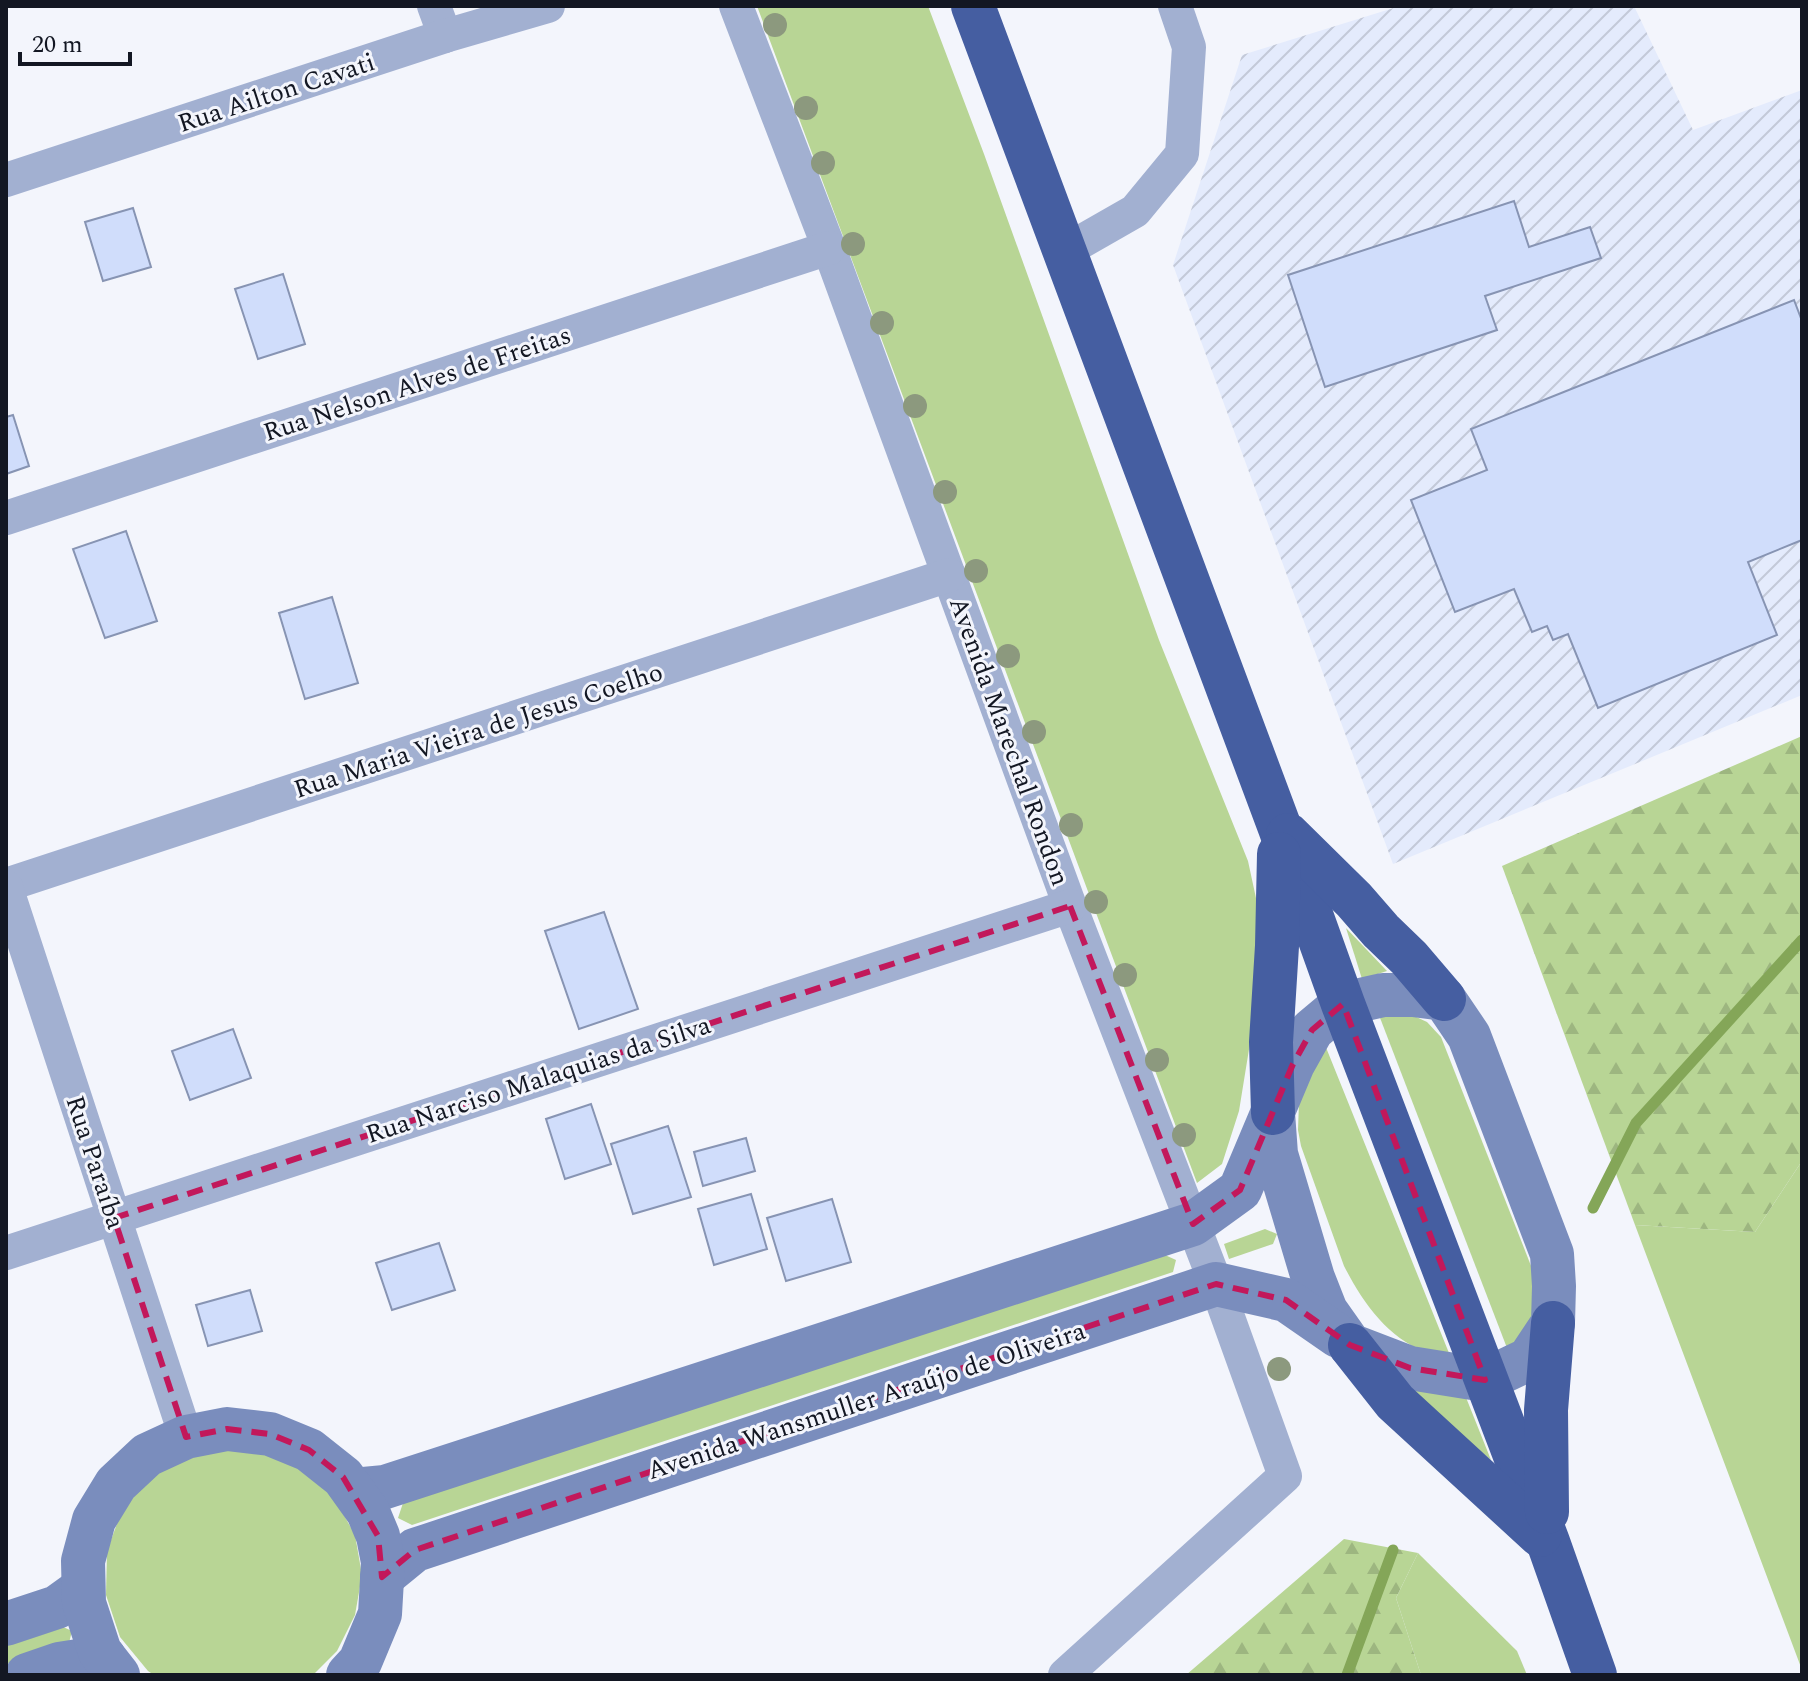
<svg xmlns="http://www.w3.org/2000/svg" width="1808" height="1681" font-family="Spectral,serif">
	<style>
		.industrial { fill: url(#industrial-furrows) }
		.green { fill: #b8d595 }
		.forest { fill: url(#forest-firs) }
		.lines { fill: none; stroke-linecap: round; stroke-linejoin: round }
		.stream { stroke: #84a658; stroke-width: 11 }
		.building { fill: #d0ddfb; stroke: #8794b3; stroke-width: 2 }
		.street { stroke: #a2b0d1; stroke-width: 34 }
		.secondary { stroke: #7a8dbd; stroke-width: 44 }
		.highway { stroke: #455ea1; stroke-width: 44 }
		.tree { fill: #8c997e }
		.marked { fill: none; stroke: #c2185b; stroke-width: 6; stroke-dasharray: 16 10; stroke-linejoin: round }
		.labels { text-anchor: middle; stroke-width: 6; stroke-linejoin: round; paint-order: stroke }
		.street-label { font-size: 26px; fill: #131723; stroke: #f3f5fc }
	</style>
	<defs>
		<pattern id="industrial-furrows" width="10" height="10" patternUnits="userSpaceOnUse" patternTransform="scale(2)"><rect width="10" height="10" fill="#e4ebfc"/><path d="M-1 1l2-2M0 10L10 0M9 11l2-2" fill="none" stroke="#c3c9d8"/></pattern>
		<pattern id="forest-firs" width="22" height="20" patternUnits="userSpaceOnUse" patternTransform="scale(2)"><rect width="22" height="20" fill="#b8d595"/><path d="M5 1l3.5 6h-7zM16 11l3.5 6h-7z" fill="#9db680"/></pattern>
	</defs>
	<rect width="100%" height="100%" fill="#f3f5fc"/>
	<polygon class="industrial" points="1400,6 1634,6 1693,130 1802,90 1802,695 1393,864 1173,265 1242,55"/>
	<g class="green">
		<polygon points="757,6 928,6 984,154 1159,640 1248,861 1262,926 1257,1000 1239,1111 1222,1164 1197,1183"/>
		<polygon points="1346,928 1387,971 1362,979"/>
		<polygon points="1377,1010 1412,1015 1427,1022 1441,1037 1535,1276 1538,1298 1526,1334 1507,1348"/>
		<path d="M1323 1040 1451 1358C1443 1356 1434 1355 1426 1352 1387 1338 1362 1301 1344 1266L1301 1146 1298 1130 1299 1102Z"/>
		<polygon points="1802,1161 1802,1670 1635,1225 1755,1232"/>
		<polygon points="1265,1229 1277,1234 1273,1244 1229,1259 1224,1244"/>
		<polygon points="1165,1255 1176,1260 1173,1272 412,1525 398,1518 403,1503"/>
		<polygon points="1386,1374 1465,1395 1491,1460"/>
		<polygon points="229,1448 269,1453 306,1471 335,1499 355,1535 362,1575 355,1615 337,1651 313,1675 154,1675 148,1671 120,1637 106,1595 107,1551 122,1510 151,1477 189,1456"/>
		<polygon points="1418,1553 1517,1651 1527,1675 1421,1675 1396,1598"/>
		<polygon points="61,1626 72,1631 69,1643 6,1664 6,1644"/>
	</g>
	<g class="forest">
		<polygon points="1802,736 1802,1161 1755,1232 1635,1225 1502,866"/>
		<polygon points="1344,1539 1418,1553 1396,1598 1421,1675 1186,1675"/>
	</g>
	<g class="lines">
		<g class="stream">
			<polyline points="1593,1208 1636,1123 1802,940"/>
			<polyline points="1347,1675 1393,1550"/>
		</g>
	</g>
	<g class="building">
		<polygon points="1514,201 1529,247 1590,227 1601,258 1485,296 1497,330 1325,387 1288,275"/>
		<polygon points="133,208 151,267 103,281 85,222"/>
		<polygon points="283,274 305,344 258,359 235,289"/>
		<polygon points="1794,300 1802,321 1802,540 1748,562 1777,635 1598,708 1568,634 1553,640 1547,626 1532,632 1514,589 1455,612 1411,500 1487,470 1471,429"/>
		<polygon points="13,415 29,466 6,474 6,417"/>
		<polygon points="126,531 157,621 105,638 73,549"/>
		<polygon points="332,597 358,683 305,699 279,613"/>
		<polygon points="604,912 638,1009 579,1029 545,931"/>
		<polygon points="233,1029 251,1078 190,1100 172,1051"/>
		<polygon points="591,1104 611,1164 565,1179 546,1119"/>
		<polygon points="668,1126 691,1197 633,1214 611,1144"/>
		<polygon points="746,1138 755,1171 703,1186 694,1152"/>
		<polygon points="751,1194 767,1249 714,1265 698,1209"/>
		<polygon points="832,1199 851,1262 786,1281 767,1218"/>
		<polygon points="439,1243 455,1290 392,1310 376,1263"/>
		<polygon points="250,1290 262,1331 208,1346 196,1305"/>
	</g>
	<g class="lines">
		<g class="street">
			<polyline points="434,6 445,36"/>
			<polyline points="736,6 829,248 1070,906 1216,1284 1285,1476 1065,1675"/>
			<polyline points="6,180 445,36 548,6"/>
			<polyline points="1065,251 1135,211 1182,154 1189,47 1175,6"/>
			<polyline points="6,518 829,248"/>
			<polyline points="6,885 949,575"/>
			<polyline points="6,887 186,1437"/>
			<polyline points="6,1253 1070,906"/>
		</g>
		<g class="secondary">
			<polyline points="353,1490 385,1487 1193,1224 1240,1190 1293,1064 1312,1030 1343,1004 1383,995 1413,995 1444,999 1469,1036 1552,1254 1554,1286 1553,1323 1529,1359 1485,1380 1410,1368 1350,1345 1326,1311 1313,1278 1276,1154 1273,1113"/>
			<polyline points="382,1577 415,1550 1216,1284 1286,1300 1338,1336"/>
			<polyline points="6,1624 57,1607 82,1589"/>
			<polyline points="27,1675 59,1664 104,1657"/>
			<polyline points="118,1675 100,1652 84,1603 83,1561 94,1520 116,1484 147,1455 186,1437 227,1429 270,1434 309,1450 343,1477 368,1512 378,1536 383,1562 380,1614 360,1662 348,1675"/>
		</g>
		<g class="highway">
			<polyline points="973,6 1280,828 1343,1004 1548,1542 1595,1675"/>
			<polyline points="1288,835 1354,900 1381,931 1409,958 1444,999"/>
			<polyline points="1273,1113 1271,1042 1277,946 1279,854"/>
			<polyline points="1350,1345 1395,1402 1540,1535"/>
			<polyline points="1547,1512 1546,1410 1553,1323"/>
		</g>
	</g>
	<g class="tree">
		<circle cx="775" cy="25" r="12"/>
		<circle cx="806" cy="108" r="12"/>
		<circle cx="823" cy="163" r="12"/>
		<circle cx="853" cy="244" r="12"/>
		<circle cx="882" cy="323" r="12"/>
		<circle cx="915" cy="406" r="12"/>
		<circle cx="945" cy="492" r="12"/>
		<circle cx="976" cy="571" r="12"/>
		<circle cx="1008" cy="656" r="12"/>
		<circle cx="1034" cy="732" r="12"/>
		<circle cx="1071" cy="825" r="12"/>
		<circle cx="1096" cy="902" r="12"/>
		<circle cx="1125" cy="975" r="12"/>
		<circle cx="1157" cy="1060" r="12"/>
		<circle cx="1184" cy="1135" r="12"/>
		<circle cx="1279" cy="1369" r="12"/>
	</g>
	<path class="marked" d="M1070 906 1193 1224 1240 1190 1293 1064 1312 1030 1343 1004 1485 1380 1410 1368 1350 1345 1286 1300 1216 1284 415 1550 382 1577 378 1536 343 1477 309 1450 270 1434 227 1429 186 1437 114 1218Z"/>
	<g class="labels">
		<g class="street-label">
			<text transform="translate(276 92) rotate(-18)" y="9">Rua Ailton Cavati</text>
			<text transform="translate(417 383) rotate(-18)" y="9">Rua Nelson Alves de Freitas</text>
			<text transform="translate(478 730) rotate(-18)" y="9">Rua Maria Vieira de Jesus Coelho</text>
			<text transform="translate(1010 741) rotate(70)" y="9">Avenida Marechal Rondon</text>
			<text transform="translate(538 1079) rotate(-18)" y="9">Rua Narciso Malaquias da Silva</text>
			<text transform="translate(96 1162) rotate(72)" y="9">Rua Paraíba</text>
			<text transform="translate(866 1400) rotate(-18)" y="9">Avenida Wansmuller Araújo de Oliveira</text>
		</g>
	</g>
	<rect width="1808" height="1681" fill="none" stroke="#131723" stroke-width="16"/>
	<path d="M20 52v12h110v-12" fill="none" stroke="#131723" stroke-width="4"/>
	<text x="32" y="52" font-size="24" fill="#131723" stroke="#f3f5fc" stroke-width="6" paint-order="stroke">20 m</text>
</svg>
